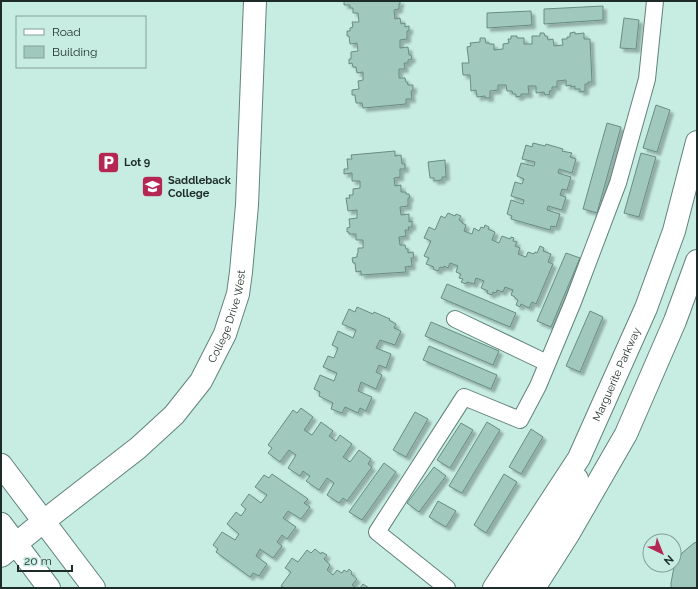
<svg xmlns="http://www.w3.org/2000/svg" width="698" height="589" font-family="Raleway,sans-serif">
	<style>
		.building { fill: #a0c8bd; stroke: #688c82; filter: url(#shadow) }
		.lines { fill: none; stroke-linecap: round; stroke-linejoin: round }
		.street-casing { stroke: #60837a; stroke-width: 18 }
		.secondary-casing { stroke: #60837a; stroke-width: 24 }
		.primary-casing { stroke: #60837a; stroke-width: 24 }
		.street { stroke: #fff; stroke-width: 16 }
		.secondary { stroke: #fff; stroke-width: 22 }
		.primary { stroke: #fff; stroke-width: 22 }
		.labels { text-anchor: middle; stroke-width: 3.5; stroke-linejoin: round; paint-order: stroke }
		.poi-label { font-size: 11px; font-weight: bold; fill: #1d2c28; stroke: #c7ede3; text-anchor: start }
		.street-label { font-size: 11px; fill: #1d2c28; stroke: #c7ede3 }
	</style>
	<defs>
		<filter id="shadow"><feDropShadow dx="3.5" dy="3.5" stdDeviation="1" flood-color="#0004"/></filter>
	</defs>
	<rect width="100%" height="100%" fill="#c7ede3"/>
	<g class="building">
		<polygon points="344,1 401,1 400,1 400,4 399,4 399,9 394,10 395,19 400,18 401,24 405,23 405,27 409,26 409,31 407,31 407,39 400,40 400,48 408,47 409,55 411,55 412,59 408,60 408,63 404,63 405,69 399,69 399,78 405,78 406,82 407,82 408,85 413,85 413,90 411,91 412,99 406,99 406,104 363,108 362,103 356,103 355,95 352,95 352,90 359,89 358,81 363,80 363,72 357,73 356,67 353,67 352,63 349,64 349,59 351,59 351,52 358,51 357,43 350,44 349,36 347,36 347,31 350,31 350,28 353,27 352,22 359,22 358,13 353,13 353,8 350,8 350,5 344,5"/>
		<polygon points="603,6 603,20 544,24 544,9"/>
		<polygon points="531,11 532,25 487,28 487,13"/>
		<polygon points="624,18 639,20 636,49 620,48"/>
		<polygon points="575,32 575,34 584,33 584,39 590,39 592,82 588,82 588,84 585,84 585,91 580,92 580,89 575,89 575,86 571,87 571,85 566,86 566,80 557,81 557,87 552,87 552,91 549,91 550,94 545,95 544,92 536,93 536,86 528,86 529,94 521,94 521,96 516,97 516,94 513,94 512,91 507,91 506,85 498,85 498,90 490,91 490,98 485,98 485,96 477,97 476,90 471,91 470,75 463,75 462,63 469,63 467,47 471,46 470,43 480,42 480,38 485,38 486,43 489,43 489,44 494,44 494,50 503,49 503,44 509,43 508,39 511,39 511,36 517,36 517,38 524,38 524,44 532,44 532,36 540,36 540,33 544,33 545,36 547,36 548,40 553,39 554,46 563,45 562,39 567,39 567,37 570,37 570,33"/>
		<polygon points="656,105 670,110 657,152 643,148"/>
		<polygon points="607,123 621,127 597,213 583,209"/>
		<polygon points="533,143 545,146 546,144 563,149 562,151 572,153 570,157 576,159 572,173 559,169 558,173 571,177 567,190 562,189 560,195 566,197 562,210 548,206 547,210 560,214 556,227 551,226 550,230 511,219 512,216 507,214 511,200 523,204 524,200 511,196 515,182 522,184 524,179 517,176 521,163 534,166 535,162 522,159 526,145 532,147"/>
		<polygon points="395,151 395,156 401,155 402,164 405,164 405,169 400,169 400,177 394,178 395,186 401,185 401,192 406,192 406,194 409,194 410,198 408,198 408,206 400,207 401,215 409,214 409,222 412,221 412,227 408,227 409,230 405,230 406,236 399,237 400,245 405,245 406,249 408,249 408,253 413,252 414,258 411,258 412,266 405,267 406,272 361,275 361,271 356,272 355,263 353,263 352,258 357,257 357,254 358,253 358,248 363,248 363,240 356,240 356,234 349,234 349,232 347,232 347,228 350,227 349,219 357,218 357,210 348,211 346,198 350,198 349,195 353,195 353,189 360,188 360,181 352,181 352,173 344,174 344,169 348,169 347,159 352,159 351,155"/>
		<polygon points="641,153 656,157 639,217 624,213"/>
		<polygon points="445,160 446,177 442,177 442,180 434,181 434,178 430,178 428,162"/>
		<polygon points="448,213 455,216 456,214 461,216 459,220 462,222 462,223 466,225 464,231 472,234 474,228 479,231 481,227 484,228 485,225 489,227 488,229 495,232 492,240 499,243 502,236 510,239 511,237 514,238 513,241 517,242 515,246 520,248 518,254 526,257 528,252 534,254 535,252 537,253 540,246 544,248 543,251 551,254 548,262 553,264 536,304 532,302 529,308 521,304 520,307 516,305 518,300 515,298 515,297 511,295 513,290 505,287 503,292 497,290 496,293 493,292 492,295 487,293 488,291 481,288 484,281 476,278 474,284 467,282 466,284 461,282 463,279 459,278 461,274 456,272 458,266 450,263 448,268 444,266 443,268 440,267 438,271 433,269 434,267 426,264 429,258 424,256 431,241 424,238 429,227 435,230 441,216 445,218"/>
		<polygon points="566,253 580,258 551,327 537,321"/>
		<polygon points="447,284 516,313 510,327 441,298"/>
		<polygon points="357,307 373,314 374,312 390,319 389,320 396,324 394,328 401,331 395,345 380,340 376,348 391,354 386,368 379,365 376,372 382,375 376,389 361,382 358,391 372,397 366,411 360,408 358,413 345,407 342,413 331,409 333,403 319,396 320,392 314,389 320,375 334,381 337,373 323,367 328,356 334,358 338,348 332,345 338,331 353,338 356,330 342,324 349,309 355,312"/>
		<polygon points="590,311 603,317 580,372 566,366"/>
		<polygon points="431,322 499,351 493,365 425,336"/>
		<polygon points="429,346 497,375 491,389 423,360"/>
		<polygon points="301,408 313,417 304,430 312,435 321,422 333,431 329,436 336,441 340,435 352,444 343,457 350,462 359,450 371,459 368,464 372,467 347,501 343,498 339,503 327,495 334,483 327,478 319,490 306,481 310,476 303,471 300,476 288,468 296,455 289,450 280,462 268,453 272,448 268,445 293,410 297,413"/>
		<polygon points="415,412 428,419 406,457 393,450"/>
		<polygon points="487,422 500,430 462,493 449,486"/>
		<polygon points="461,423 473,430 450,468 437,460"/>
		<polygon points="531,429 543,437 521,474 509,467"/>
		<polygon points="384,463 396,472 362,520 349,512"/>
		<polygon points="434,467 446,476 419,512 407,503"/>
		<polygon points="272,474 308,499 304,503 310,507 301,519 288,511 283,518 296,527 287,539 282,535 277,542 282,546 273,558 260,549 256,556 267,564 259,576 253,573 250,577 216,552 218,549 213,545 222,532 235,540 239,534 227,524 236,512 241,516 246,509 241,505 249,494 261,503 267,495 255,487 264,475 269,478"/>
		<polygon points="504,474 517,482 486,533 474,525"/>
		<polygon points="438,501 456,511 446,527 429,517"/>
		<polygon points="697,542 697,588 671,588 671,583 674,567 682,553 694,543"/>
		<polygon points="315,549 321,554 322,552 327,555 324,559 330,565 327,570 333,575 337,570 342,573 344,570 347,572 349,569 352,572 351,574 357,579 352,585 356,588 285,588 281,586 291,572 285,568 292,558 298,562 307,550 311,553"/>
		<polygon points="363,584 369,588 360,588"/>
	</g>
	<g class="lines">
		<defs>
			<g id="street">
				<polyline points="455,319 547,363"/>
				<polyline points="447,588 377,532 464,397 520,420 538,386 573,302 618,183 647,79 655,1"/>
			</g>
			<g id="secondary">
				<polyline points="1,465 94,588"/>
				<polyline points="1,524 49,588"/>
				<path id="s1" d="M1 556 44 521 138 448 174 415 201 381 225 334 238 294 241 272 247 205 255 1"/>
			</g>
			<g id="primary">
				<path id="s2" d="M494 588 579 458 646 308 674 231 697 142"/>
				<polyline points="515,588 577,489 577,479"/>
				<polyline points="534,588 569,533 626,434 675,321 697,261"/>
			</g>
		</defs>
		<use href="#street" class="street-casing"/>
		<use href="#secondary" class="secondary-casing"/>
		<use href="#primary" class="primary-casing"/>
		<use href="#street" class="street"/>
		<use href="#secondary" class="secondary"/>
		<use href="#primary" class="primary"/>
	</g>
	<defs>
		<symbol id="parking-square" viewBox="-11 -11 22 22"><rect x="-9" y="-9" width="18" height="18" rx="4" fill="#b62653" stroke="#c7ede3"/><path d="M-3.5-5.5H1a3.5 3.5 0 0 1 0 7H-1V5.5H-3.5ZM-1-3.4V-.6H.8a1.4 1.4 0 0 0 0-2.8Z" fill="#fff"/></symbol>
		<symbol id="university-square" viewBox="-11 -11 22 22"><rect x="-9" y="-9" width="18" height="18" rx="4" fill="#b62653" stroke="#c7ede3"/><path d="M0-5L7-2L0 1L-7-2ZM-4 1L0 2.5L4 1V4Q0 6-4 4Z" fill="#fff"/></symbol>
	</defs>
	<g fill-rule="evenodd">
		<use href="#parking-square" x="96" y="150" width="25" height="25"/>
		<use href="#university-square" x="140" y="174" width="25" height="25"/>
	</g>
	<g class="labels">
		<g class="poi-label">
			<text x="124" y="166">Lot 9</text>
			<text x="168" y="184">Saddleback<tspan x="168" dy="13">College</tspan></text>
		</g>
		<g class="street-label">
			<text dy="4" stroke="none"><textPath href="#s1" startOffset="337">College Drive West</textPath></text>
			<text dy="4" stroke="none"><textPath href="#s2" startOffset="247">Marguerite Parkway</textPath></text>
		</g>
	</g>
	<rect width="698" height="589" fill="none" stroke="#1d2c28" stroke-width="4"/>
	<rect x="16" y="16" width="130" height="52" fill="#c7ede3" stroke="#83a098"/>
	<rect x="24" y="29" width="20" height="6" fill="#ffffff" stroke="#83a098"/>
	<text x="52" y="36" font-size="12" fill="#1d2c28">Road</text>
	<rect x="24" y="46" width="20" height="12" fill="#a0c8bd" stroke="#83a098"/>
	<text x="52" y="56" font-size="12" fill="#1d2c28">Building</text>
	<g transform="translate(662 553) rotate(137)"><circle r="19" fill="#c7ede3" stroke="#83a098"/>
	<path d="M0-3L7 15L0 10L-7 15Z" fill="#b62653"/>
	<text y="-6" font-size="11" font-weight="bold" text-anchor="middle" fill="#1d2c28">N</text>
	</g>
	<path d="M18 565v6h54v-6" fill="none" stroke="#1d2c28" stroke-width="2"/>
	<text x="24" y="565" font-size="12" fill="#1d2c28" stroke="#c7ede3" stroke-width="3" paint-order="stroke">20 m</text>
</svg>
